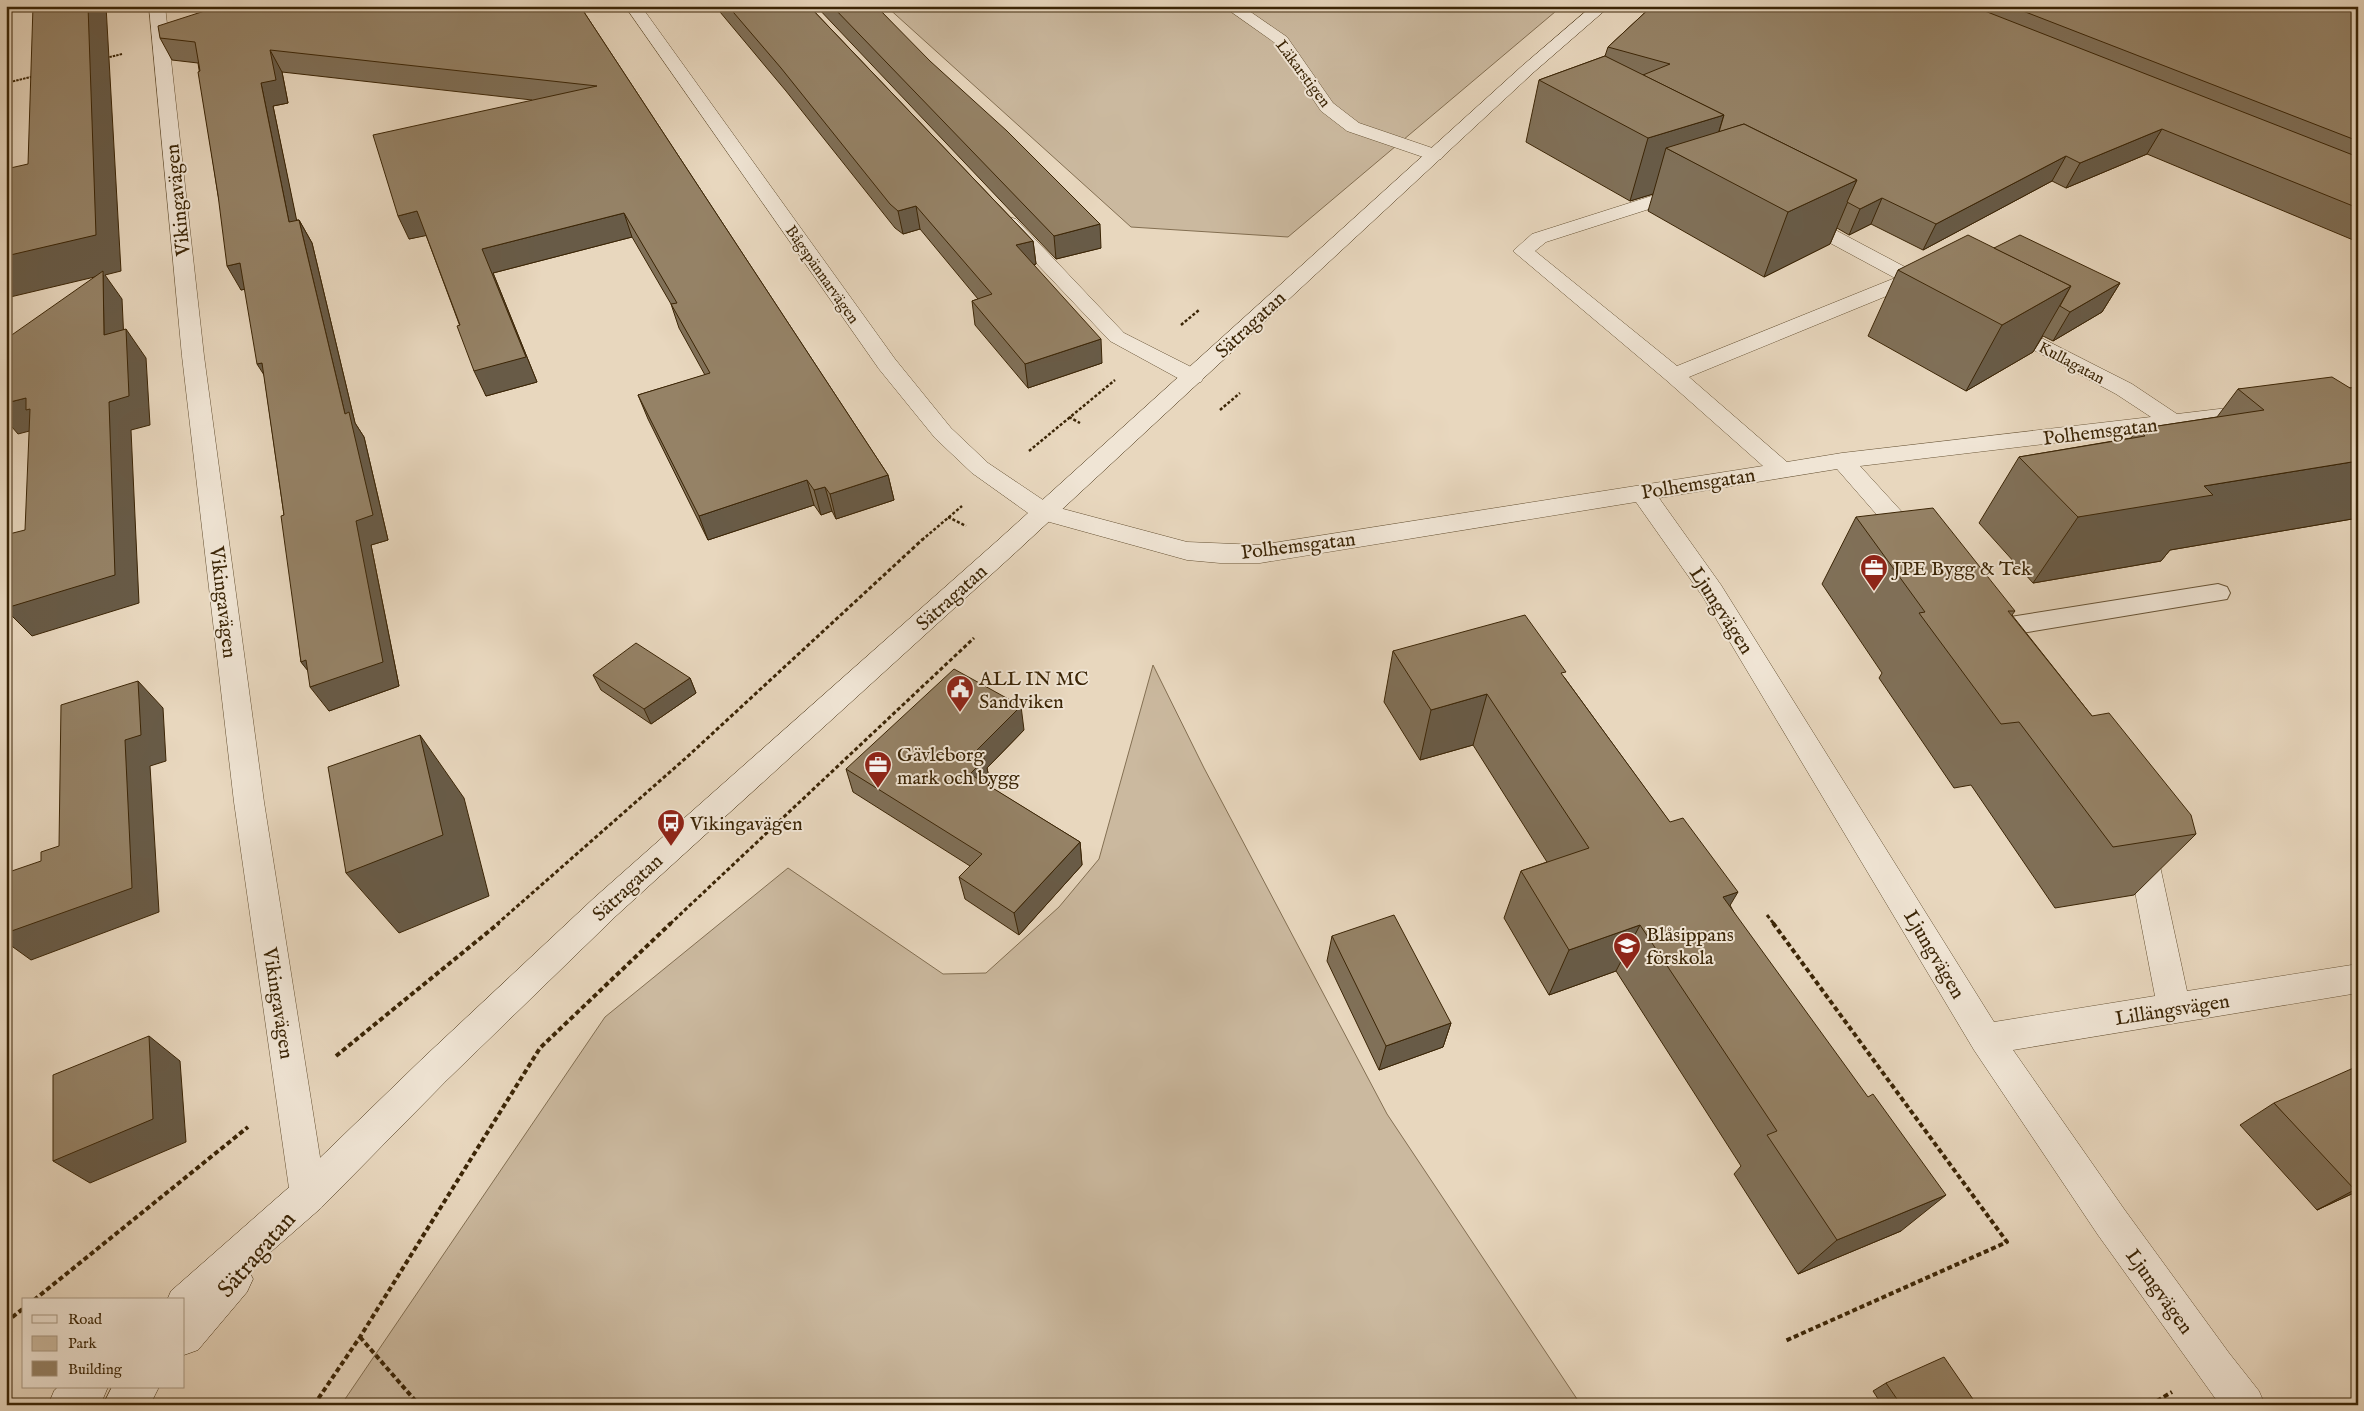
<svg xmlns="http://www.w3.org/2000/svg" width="2364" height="1411" font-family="'IM FELL English',serif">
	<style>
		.green { fill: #cbb99f; stroke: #836f52 }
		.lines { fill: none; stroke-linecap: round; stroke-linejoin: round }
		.lane-casing { stroke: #665234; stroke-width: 2 }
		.street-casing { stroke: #665234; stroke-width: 1 }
		.secondary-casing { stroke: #3b2506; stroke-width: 1 }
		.path-far3 { stroke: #3b2506; stroke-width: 2; stroke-dasharray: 2.5 1; stroke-linecap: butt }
		.path-far2 { stroke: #3b2506; stroke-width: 2.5; stroke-dasharray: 3 2; stroke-linecap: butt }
		.path-far1 { stroke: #3b2506; stroke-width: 3; stroke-dasharray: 4 2.5; stroke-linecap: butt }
		.path { stroke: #3b2506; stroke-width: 4; stroke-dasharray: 5 3; stroke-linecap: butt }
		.lane { fill: #f0e5d5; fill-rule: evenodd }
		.street { fill: #f0e5d5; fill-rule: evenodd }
		.secondary { fill: #f0e5d5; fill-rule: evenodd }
		.wall { fill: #807058; stroke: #3b2506 }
		.shaded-wall { fill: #685b47; stroke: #3b2506 }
		.building { fill: #958266; stroke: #3b2506 }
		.labels { text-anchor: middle; stroke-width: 4; stroke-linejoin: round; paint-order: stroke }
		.far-street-label { font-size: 16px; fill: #3b2506; stroke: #f0e5d5 }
		.street-label { font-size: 20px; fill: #3b2506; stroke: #f0e5d5 }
		.poi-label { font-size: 20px; fill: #3b2506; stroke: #f0e5d5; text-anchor: start }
		.near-street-label { font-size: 24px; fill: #3b2506; stroke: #f0e5d5 }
	</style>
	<rect width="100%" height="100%" fill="#e8d7be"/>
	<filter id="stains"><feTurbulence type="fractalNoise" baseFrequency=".004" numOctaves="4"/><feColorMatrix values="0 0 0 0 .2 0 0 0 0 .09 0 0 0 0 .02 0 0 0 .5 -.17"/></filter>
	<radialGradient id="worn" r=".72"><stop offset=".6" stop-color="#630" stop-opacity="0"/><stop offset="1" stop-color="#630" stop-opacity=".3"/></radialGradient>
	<g class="green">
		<polygon points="886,6 1562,6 1288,237 1131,227"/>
		<polygon points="1153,665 1204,768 1387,1114 1581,1405 341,1405 605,1017 788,868 943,974 986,973 1059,907 1099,859"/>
	</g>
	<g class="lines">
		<defs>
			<polygon id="lane" points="2218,584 2227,587 2230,593 2227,599 1985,639 1976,636 1973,630 1976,624 1985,621"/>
			<g id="street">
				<polygon points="149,6 165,6 204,356 264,802 326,1195 321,1208 308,1213 295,1208 290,1195 234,802 182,356"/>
				<polygon points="625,6 641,6 895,359 951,428 988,463 1052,506 1187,542 1260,545 1763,466 1666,380 1513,251 1532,234 1686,185 1693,187 1695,191 1693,195 1546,242 1535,251 1677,366 1895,278 1793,223 1790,219 1793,215 1800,213 1807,215 1939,285 1942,289 1939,293 1932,295 1925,293 1911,286 1689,377 1787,462 1842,453 2151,417 2116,394 1998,331 1995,327 1998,323 2005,321 2012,323 2132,384 2177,414 2253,405 2261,407 2264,412 2261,417 2253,419 1860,466 1923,535 1926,541 1923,547 1914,549 1905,547 1837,469 1659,498 1721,585 1994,1022 2155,996 2128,855 2123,846 2127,837 2138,834 2149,837 2157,852 2187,991 2358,964 2358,993 2013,1050 2124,1209 2229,1353 2259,1391 2265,1405 2220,1405 2098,1235 1974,1050 1703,597 1636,502 1260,563 1220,563 1187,560 1035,518 972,473 935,438 879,369"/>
				<polygon points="1223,6 1242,6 1287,37 1333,103 1359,123 1441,151 1444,155 1441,159 1429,159 1347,131 1321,111 1275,43"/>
				<polygon points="1009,217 1016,219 1124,333 1201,372 1204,377 1201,382 1193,384 1185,382 1110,341 1002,227 999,223 1002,219"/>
			</g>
			<g id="secondary">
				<polygon points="1592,6 1610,6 1534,72 1015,553 616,916 446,1081 321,1208 249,1271 253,1279 247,1292 198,1350 184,1355 184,1300 167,1300 171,1291 295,1182 422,1059 594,898 997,541 1522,66"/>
				<polygon points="58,1387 108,1387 102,1401 98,1405 48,1405 54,1391"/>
				<polygon points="112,1387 159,1387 150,1405 103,1405"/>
			</g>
		</defs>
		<use href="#lane" class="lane-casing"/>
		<use href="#street" class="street-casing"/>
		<use href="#secondary" class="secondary-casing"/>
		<g class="path-far3">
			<polyline points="106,58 122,54"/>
			<polyline points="6,83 35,76"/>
		</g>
		<g class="path-far2">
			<polyline points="1181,325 1199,310"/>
			<polyline points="1220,410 1240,393"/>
			<polyline points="1069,417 1080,423"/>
			<polyline points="1029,451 1115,380"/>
			<polyline points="948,517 966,526"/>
			<polyline points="922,540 962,506"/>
		</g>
		<g class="path-far1">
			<polyline points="1767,915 1774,924"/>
			<polyline points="497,924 687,757 923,539"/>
			<polyline points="670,924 974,638"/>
		</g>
		<g class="path">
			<polyline points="1773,923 2007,1242 1785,1341"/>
			<polyline points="336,1056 499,923"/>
			<polyline points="34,1300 248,1127"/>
			<polyline points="6,1322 24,1308"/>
			<polyline points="360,1337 419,1405"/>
			<polyline points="314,1405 360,1337 540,1048 671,923"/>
			<polyline points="2150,1405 2172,1392"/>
		</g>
		<use href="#lane" class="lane"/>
		<use href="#street" class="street"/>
		<use href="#secondary" class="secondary"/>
	</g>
	<g class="wall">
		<polygon points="580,6 888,475 894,500 836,519 832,511 821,515 814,505 708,540 648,419 638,395 705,375 679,328 671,304 632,237 493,273 537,382 486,396 426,235 409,239 532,100 282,72 288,103 273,106 296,220 299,220 312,243 355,423 364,437 388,540 371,545 399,686 329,711 308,670 301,662 284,515 264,374 245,289 241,290 218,195 198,63 172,60 160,38"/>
		<polygon points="715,6 809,6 1033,241 1036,264 1034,265 1102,363 1028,388 975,325 972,301 978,299 920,229 903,234 895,228 786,91"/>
		<polygon points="816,6 876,6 1101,248 1056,259"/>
		<polygon points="1652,6 2358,6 2358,242 2147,154 2066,188 2052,181 1923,250 1871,224 1849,235 1837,228 1830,244 1764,277 1648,211 1653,194 1630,201 1526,142 1539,80 1605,56 1608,47"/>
		<polygon points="1994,248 2120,283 2102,312 2053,341 2043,336 2033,352 1966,391 1868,336 1898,270"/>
		<polygon points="2358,387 2358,518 2170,550 2161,561 2033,583 1979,523 2019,457 2131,438 2138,429 2217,417 2238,389 2350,388"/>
		<polygon points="1856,517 2015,611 2012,615 2092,716 2196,834 2134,895 2055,908 1971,785 1954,788 1879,678 1882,673 1822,584"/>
		<polygon points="1393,651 1564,677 1730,905 1901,1231 1798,1274 1734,1174 1741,1166 1616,971 1549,995 1504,918 1521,871 1547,862 1473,745 1420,760 1384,702"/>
		<polygon points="593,675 690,678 696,693 651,724 601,690"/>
		<polygon points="1024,730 987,768 990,783 987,785 1080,842 1082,865 1019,935 965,899 959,877 970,866 853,792 846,769"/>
		<polygon points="1332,936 1451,1023 1443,1047 1379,1070 1327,961"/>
		<polygon points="2274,1103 2358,1191 2317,1210 2240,1125"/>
		<polygon points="1886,1383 1977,1405 1882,1405 1873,1391"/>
	</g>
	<g class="shaded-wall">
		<polygon points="88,6 106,6 121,271 105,275 122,299 125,363 104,335 103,275 6,298 6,256"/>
		<polygon points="199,6 256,6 208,21"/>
		<polygon points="270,50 282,72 288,103 273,106 302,246 289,222 261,83"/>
		<polygon points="1724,115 1707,169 1666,148 1653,194 1630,201 1648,138"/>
		<polygon points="2162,129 2147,154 2066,188 2080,163"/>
		<polygon points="2066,156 2052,181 1923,250 1936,224"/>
		<polygon points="1857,180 1830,244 1764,277 1788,212"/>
		<polygon points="1882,198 1871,224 1849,235 1860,209"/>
		<polygon points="916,206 920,229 903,234 898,211"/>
		<polygon points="417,211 429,235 409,239 398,216"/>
		<polygon points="624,213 632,237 493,273 537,382 486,396 474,371 482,249"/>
		<polygon points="299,220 312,243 355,423 364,437 388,540 371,545 399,686 329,711 310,687 318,684 301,662 356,521 345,414"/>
		<polygon points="1100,224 1101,248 1056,259 1054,236"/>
		<polygon points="1033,241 1036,264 1018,269 1016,245"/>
		<polygon points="240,263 255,287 241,290 227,266"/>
		<polygon points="2120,283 2102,312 2053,341 2070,312"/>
		<polygon points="2071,286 2033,352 1966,391 2002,325"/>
		<polygon points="126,329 146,358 150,425 131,430 139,603 32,636 6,610 6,608 109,402"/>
		<polygon points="1101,339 1102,363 1028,388 1025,364"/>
		<polygon points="262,363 273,389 257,364"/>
		<polygon points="26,398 41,428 18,434 6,420 6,403"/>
		<polygon points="2358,461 2358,518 2170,550 2161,561 2033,583 2078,517 2204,486"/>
		<polygon points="888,475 894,500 836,519 830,494"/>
		<polygon points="807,480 814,505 708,540 699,516"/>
		<polygon points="825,487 832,511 821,515 814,490"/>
		<polygon points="690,678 696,693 651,724 644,709"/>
		<polygon points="138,681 163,708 166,761 150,766 159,912 31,960 6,942 6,933 125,740"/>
		<polygon points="1487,694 1473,745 1420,760 1431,710"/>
		<polygon points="1021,706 1024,730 987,768 990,783 975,798 970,774 974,753"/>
		<polygon points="420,735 464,798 489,896 399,933 346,873"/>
		<polygon points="1080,842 1082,865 1019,935 1014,913"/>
		<polygon points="1738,892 1710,939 1723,897"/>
		<polygon points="1640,925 1616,971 1549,995 1569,950"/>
		<polygon points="1451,1023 1443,1047 1379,1070 1386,1046"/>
		<polygon points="149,1036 180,1061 186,1142 90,1183 53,1161"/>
		<polygon points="2358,1188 2358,1191 2317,1210"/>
		<polygon points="1946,1195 1901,1231 1798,1274 1837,1240"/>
	</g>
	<g class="building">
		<polygon points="33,6 88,6 96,235 6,256 6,169 28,164"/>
		<polygon points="220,6 580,6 888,475 830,494 825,487 814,490 807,480 699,516 638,395 710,373 671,304 677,303 624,213 482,249 526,357 474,371 457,326 460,325 417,211 398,216 373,135 597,86 270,50 276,80 261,83 289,222 299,220 345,414 349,412 373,515 356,521 383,662 310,687 306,660 301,662 281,516 284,515 262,363 257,364 240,263 227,266 218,195 198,72 200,71 195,42 160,38 158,26"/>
		<polygon points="728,6 809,6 1033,241 1016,245 1101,339 1025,364 972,301 992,294 916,206 898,211 890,204 781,68"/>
		<polygon points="832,6 876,6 930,61 1007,131 1100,224 1054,236"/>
		<polygon points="1652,6 1972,6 2358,157 2358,208 2162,129 2080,163 2066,156 1936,224 1882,198 1860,209 1847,202 1857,180 1744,124 1719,132 1724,115 1643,75 1670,64 1608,47"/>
		<polygon points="2010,6 2358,6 2358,141"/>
		<polygon points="1605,56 1724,115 1648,138 1539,80"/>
		<polygon points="1744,124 1857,180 1788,212 1666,148"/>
		<polygon points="1968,235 2071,286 2002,325 1898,270"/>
		<polygon points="2020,235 2120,283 2070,312 2060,306 2071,286 1994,248"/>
		<polygon points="103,271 104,335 126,329 129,396 109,402 115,575 6,608 6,582 9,534 25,530 30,409 26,410 26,398 6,403 6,339"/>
		<polygon points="2332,377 2350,388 2358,387 2358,461 2204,486 2213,495 2078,517 2019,457 2145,436 2138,429 2264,410 2238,389"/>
		<polygon points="1933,508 2015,611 2008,611 2092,716 2109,713 2191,815 2196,834 2113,847 2019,722 2001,724 1919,613 1925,612 1856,517"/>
		<polygon points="1525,615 1566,672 1561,673 1670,822 1683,818 1738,892 1723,897 1868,1097 1873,1094 1946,1195 1837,1240 1767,1135 1777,1131 1640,925 1569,950 1521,871 1589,848 1487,694 1431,710 1393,651"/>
		<polygon points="636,643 690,678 644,709 593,675"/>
		<polygon points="954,669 1021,706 974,753 985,759 970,774 1080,842 1014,913 959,877 982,854 846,769"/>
		<polygon points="138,681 141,735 125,740 132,888 6,933 6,873 41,861 41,852 59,846 61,705"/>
		<polygon points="420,735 443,835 346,873 328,767"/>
		<polygon points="1394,915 1451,1023 1386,1046 1332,936"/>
		<polygon points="149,1036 153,1119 53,1161 53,1075"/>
		<polygon points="2358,1066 2358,1188 2355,1190 2274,1103"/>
		<polygon points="1944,1357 1977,1405 1901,1405 1886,1383"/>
	</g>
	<defs>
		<symbol id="office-pin" viewBox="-11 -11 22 30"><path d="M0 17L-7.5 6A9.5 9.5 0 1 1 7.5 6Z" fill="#8f2418" stroke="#f0e5d5"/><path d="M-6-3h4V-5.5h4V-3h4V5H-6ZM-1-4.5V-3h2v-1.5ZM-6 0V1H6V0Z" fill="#fff"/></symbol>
		<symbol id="civic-pin" viewBox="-11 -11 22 30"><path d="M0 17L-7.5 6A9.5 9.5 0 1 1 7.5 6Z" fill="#8f2418" stroke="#f0e5d5"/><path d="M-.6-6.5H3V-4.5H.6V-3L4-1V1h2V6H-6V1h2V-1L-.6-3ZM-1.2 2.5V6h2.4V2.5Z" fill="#fff"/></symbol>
		<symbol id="bus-pin" viewBox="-11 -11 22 30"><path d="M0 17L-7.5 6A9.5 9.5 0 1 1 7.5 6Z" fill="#8f2418" stroke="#f0e5d5"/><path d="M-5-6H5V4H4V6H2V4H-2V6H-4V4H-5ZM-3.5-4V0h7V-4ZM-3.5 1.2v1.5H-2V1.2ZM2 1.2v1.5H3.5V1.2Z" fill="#fff"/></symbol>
		<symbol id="school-pin" viewBox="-11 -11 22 30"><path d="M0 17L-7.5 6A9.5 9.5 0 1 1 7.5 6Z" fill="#8f2418" stroke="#f0e5d5"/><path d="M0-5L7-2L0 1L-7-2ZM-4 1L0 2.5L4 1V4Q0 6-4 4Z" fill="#fff"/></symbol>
	</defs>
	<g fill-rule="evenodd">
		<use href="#office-pin" x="1858" y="552" width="32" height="43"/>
		<use href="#civic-pin" x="944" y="673" width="32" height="43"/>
		<use href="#office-pin" x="862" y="749" width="32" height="43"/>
		<use href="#bus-pin" x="655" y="807" width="32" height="43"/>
		<use href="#school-pin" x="1611" y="930" width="32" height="43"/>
	</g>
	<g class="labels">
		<g class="far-street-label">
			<text transform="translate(1304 73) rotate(53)" y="6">Läkarstigen</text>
			<text transform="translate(823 274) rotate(55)" y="6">Bågspännarvägen</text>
			<text transform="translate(2072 362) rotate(28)" y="6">Kullagatan</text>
		</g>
		<g class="street-label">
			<text transform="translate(177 200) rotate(-96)" y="7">Vikingavägen</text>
			<text transform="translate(1250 324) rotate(-43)" y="7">Sätragatan</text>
			<text transform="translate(2100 431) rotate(-7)" y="7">Polhemsgatan</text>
			<text transform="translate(1698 483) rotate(-9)" y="7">Polhemsgatan</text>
			<text transform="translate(1298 545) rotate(-7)" y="7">Polhemsgatan</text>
			<text transform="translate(951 597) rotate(-42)" y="7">Sätragatan</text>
			<text transform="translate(224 602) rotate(83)" y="7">Vikingavägen</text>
			<text transform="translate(1722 610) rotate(57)" y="7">Ljungvägen</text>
			<text transform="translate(627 887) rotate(-43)" y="7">Sätragatan</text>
			<text transform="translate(1935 954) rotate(59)" y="7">Ljungvägen</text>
			<text transform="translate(279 1003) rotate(81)" y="7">Vikingavägen</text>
			<text transform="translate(2172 1009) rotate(-9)" y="7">Lillängsvägen</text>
			<text transform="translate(2160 1291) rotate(54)" y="7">Ljungvägen</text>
		</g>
		<g class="poi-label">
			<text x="1893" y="575">JPE Bygg &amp; Tek</text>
			<text x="979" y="685">ALL IN MC<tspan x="979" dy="23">Sandviken</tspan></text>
			<text x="897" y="761">Gävleborg<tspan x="897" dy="23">mark och bygg</tspan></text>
			<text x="690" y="830">Vikingavägen</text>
			<text x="1646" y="941">Blåsippans<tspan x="1646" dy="23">förskola</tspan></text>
		</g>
		<g class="near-street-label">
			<text transform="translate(256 1254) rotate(-49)" y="8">Sätragatan</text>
		</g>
	</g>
	<rect width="2364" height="1411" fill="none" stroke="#e8d7be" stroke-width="25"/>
	<rect x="8" y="8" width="2349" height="1396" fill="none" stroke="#3b2506" stroke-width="2.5"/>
	<rect x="12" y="12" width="2339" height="1386" fill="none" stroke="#3b2506"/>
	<rect x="22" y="1298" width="162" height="90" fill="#f0e5d5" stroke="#a89882"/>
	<rect x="32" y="1315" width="25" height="8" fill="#f0e5d5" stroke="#a89882"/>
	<text x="68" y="1324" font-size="15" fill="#3b2506">Road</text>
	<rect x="32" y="1336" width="25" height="15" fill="#cbb99f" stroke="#a89882"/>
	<text x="68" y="1348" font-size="15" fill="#3b2506">Park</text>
	<rect x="32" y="1361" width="25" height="15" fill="#958266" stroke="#a89882"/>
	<text x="68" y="1374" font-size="15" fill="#3b2506">Building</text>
	<rect width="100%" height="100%" filter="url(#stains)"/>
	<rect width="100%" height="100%" fill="url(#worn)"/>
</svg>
